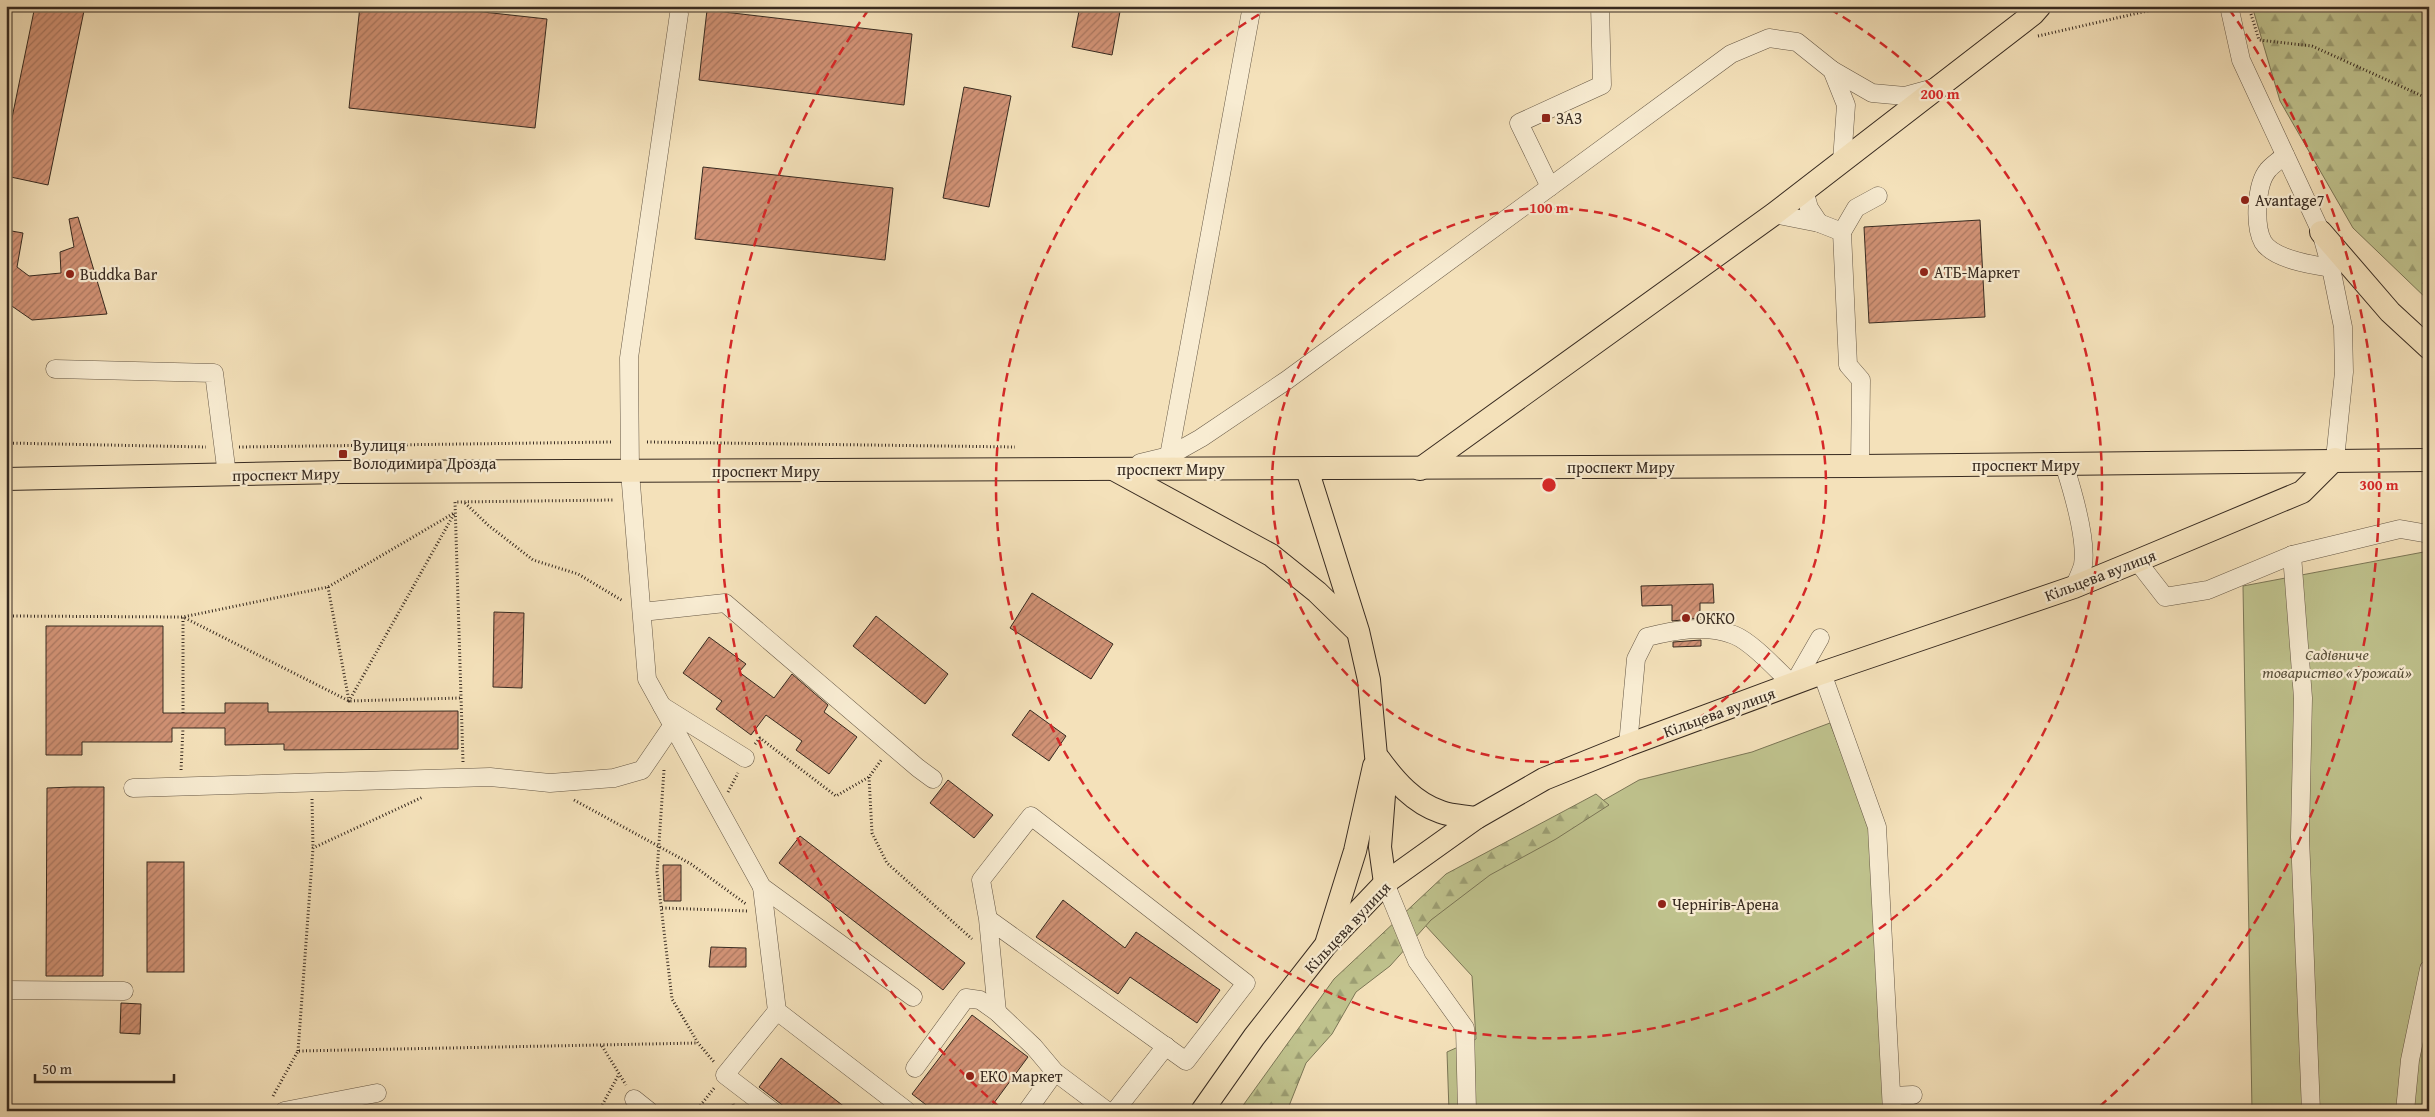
<svg xmlns="http://www.w3.org/2000/svg" width="2435" height="1117" font-family="'Gentium Book Plus',serif">
	<style>
		.green { fill: #bfc28d; stroke: #7b7656 }
		.forest { fill: url(#forest-firs); stroke: #7b7656 }
		.building { fill: url(#building-hatch); stroke: #372a20 }
		.lines { fill: none; stroke-linecap: round; stroke-linejoin: round }
		.minor-casing { stroke: #665846; stroke-width: 19 }
		.major-casing { stroke: #372a20; stroke-width: 24 }
		.path { stroke: #372a20; stroke-width: 3; stroke-dasharray: 1 2.5; stroke-linecap: butt }
		.minor { stroke: #f8ecd2; stroke-width: 18 }
		.major { stroke: #f4e1ba; stroke-width: 22 }
		.ring { fill: none; stroke: #d62828; stroke-width: 2.5; stroke-dasharray: 9 6 }
		.poi-dot { fill: #8f2418; stroke: #f8ecd2; stroke-width: 2 }
		.labels { text-anchor: middle; stroke-width: 4.5; stroke-linejoin: round; paint-order: stroke }
		.poi-label { font-size: 16px; fill: #372a20; stroke: #f8ecd2; text-anchor: start }
		.street-label { font-size: 16px; fill: #372a20; stroke: #f8ecd2 }
		.park-label { font-size: 16px; font-style: italic; fill: #59503b; stroke: #f8ecd2 }
		.centre { fill: #d62828; stroke: #f8ecd2; stroke-width: 2.5 }
		.ring-label { font-size: 15px; text-anchor: middle; font-weight: bold; fill: #d62828; stroke: #f8ecd2; stroke-width: 4.5; stroke-linejoin: round; paint-order: stroke }
	</style>
	<defs>
		<pattern id="forest-firs" width="22" height="20" patternUnits="userSpaceOnUse" patternTransform="scale(1.25)"><rect width="22" height="20" fill="#bfc28d"/><path d="M5 1l3.5 6h-7zM16 11l3.5 6h-7z" fill="#9c9e73"/></pattern>
		<pattern id="building-hatch" width="6" height="6" patternUnits="userSpaceOnUse" patternTransform="scale(1.25)"><rect width="6" height="6" fill="#d19275"/><path d="M-1 1l2-2M0 6l6-6M5 7l2-2" fill="none" stroke="#aa7760"/></pattern>
	</defs>
	<rect width="100%" height="100%" fill="#f4e1ba"/>
	<filter id="stains"><feTurbulence type="fractalNoise" baseFrequency=".004" numOctaves="4"/><feColorMatrix values="0 0 0 0 .2 0 0 0 0 .09 0 0 0 0 .02 0 0 0 .5 -.17"/></filter>
	<radialGradient id="worn" r=".72"><stop offset=".6" stop-color="#630" stop-opacity="0"/><stop offset="1" stop-color="#630" stop-opacity=".3"/></radialGradient>
	<g class="green">
		<polygon points="2429,551 2429,1111 2252,1111 2243,586"/>
		<polygon points="1830,723 1870,828 1885,1111 1449,1111 1447,1052 1476,1039 1472,976 1425,925 1472,884 1541,836 1639,780 1752,752"/>
	</g>
	<g class="forest">
		<polygon points="2252,6 2429,6 2429,301 2353,228 2280,101"/>
		<polygon points="1596,794 1609,805 1556,839 1490,875 1431,920 1390,966 1356,992 1332,1034 1306,1063 1287,1111 1239,1111 1334,979 1446,874"/>
	</g>
	<g class="building">
		<polygon points="35,6 85,6 48,185 6,176 6,147"/>
		<polygon points="360,6 428,6 547,19 535,128 349,108"/>
		<polygon points="1080,6 1121,6 1112,55 1072,47"/>
		<polygon points="707,10 912,34 904,105 699,80"/>
		<polygon points="964,87 1011,96 989,207 943,198"/>
		<polygon points="703,167 893,188 885,260 695,239"/>
		<polygon points="78,217 107,314 32,320 6,302 6,230 23,233 17,267 29,276 61,273 60,252 74,247 69,219"/>
		<polygon points="1980,220 1985,317 1869,323 1864,227"/>
		<polygon points="1713,584 1714,603 1700,603 1700,618 1672,621 1672,605 1642,606 1641,586"/>
		<polygon points="1032,593 1113,644 1091,679 1010,628"/>
		<polygon points="494,612 524,613 522,688 493,687"/>
		<polygon points="876,616 948,674 925,704 853,646"/>
		<polygon points="46,626 163,626 163,713 225,713 225,703 268,703 268,712 458,711 458,749 284,750 284,744 225,745 225,728 172,728 172,742 82,742 82,755 46,755"/>
		<polygon points="709,637 746,664 739,672 774,698 792,674 828,705 824,712 857,737 829,774 796,750 802,741 766,715 751,735 716,709 722,701 683,673"/>
		<polygon points="1701,640 1701,646 1673,647 1673,642"/>
		<polygon points="1030,710 1066,736 1049,761 1012,735"/>
		<polygon points="948,780 993,815 974,838 930,803"/>
		<polygon points="73,787 104,787 103,976 46,976 47,788"/>
		<polygon points="800,836 965,963 943,990 779,863"/>
		<rect x="147" y="862" width="37" height="110"/>
		<polygon points="663,865 681,865 681,901 664,901"/>
		<polygon points="1063,900 1125,948 1136,932 1220,990 1197,1023 1130,977 1118,994 1036,937"/>
		<polygon points="711,947 746,948 746,967 709,967"/>
		<polygon points="121,1003 141,1004 140,1034 120,1033"/>
		<polygon points="972,1015 1028,1057 988,1111 934,1111 912,1094"/>
		<polygon points="781,1058 850,1111 790,1111 759,1087"/>
	</g>
	<g class="lines">
		<defs>
			<g id="minor">
				<polyline points="2229,6 2241,60 2321,232 2331,268 2343,327 2344,372 2335,459"/>
				<polyline points="679,14 629,358 630,472 647,679 762,887 913,997"/>
				<polyline points="1832,70 1872,93 1905,96 1934,88"/>
				<path d="M2285 155C2280 160 2272 165 2268 170 2256 184 2254 226 2263 242 2273 259 2312 265 2331 268"/>
				<polyline points="1550,187 1519,123 1602,85 1600,6"/>
				<polyline points="1804,190 1809,208 1819,223"/>
				<polyline points="1774,214 1819,223 1842,232 1848,365 1861,380 1860,466"/>
				<polyline points="1842,232 1856,208 1878,196"/>
				<polyline points="55,369 214,373 227,475"/>
				<polyline points="1169,456 1252,6"/>
				<polyline points="1140,463 1169,456 1201,438 1287,380 1731,54 1769,38 1797,42 1832,70 1846,105 1842,161"/>
				<path d="M2064 464C2072 489 2087 540 2083 565 2081 572 2077 580 2074 587"/>
				<polyline points="2137,561 2165,597 2208,590 2292,555"/>
				<polyline points="642,612 725,603 918,768 933,779"/>
				<polyline points="1822,673 1877,827 1892,1111"/>
				<polyline points="662,706 745,758"/>
				<path d="M1628 745 1636 659 1647 637C1675 630 1706 624 1734 635 1752 642 1778 671 1793 685L1820 638"/>
				<polyline points="133,788 490,777 550,783 614,778 642,770 672,726"/>
				<polyline points="1385,883 1417,961 1465,1028 1467,1111"/>
				<polyline points="762,887 777,1011 907,1111"/>
				<polyline points="988,919 1186,1061 1246,983 1031,816 981,880 988,919 997,1012"/>
				<polyline points="6,990 124,991"/>
				<polyline points="915,1068 966,998 980,1000 997,1012 1034,1047 1055,1072 1107,1111"/>
				<polyline points="1892,1096 1913,1095"/>
				<polyline points="634,1099 649,1111"/>
				<polyline points="284,1111 377,1093"/>
				<polyline points="772,1111 725,1075 777,1011"/>
				<polyline points="1027,1111 1055,1072"/>
				<polyline points="1115,1111 1166,1046"/>
				<polyline points="2311,1111 2300,837 2303,698 2292,555 2400,529 2429,534"/>
				<polyline points="2405,1111 2410,1060 2429,969"/>
			</g>
			<g id="major">
				<polyline points="2321,232 2390,312 2429,348"/>
				<polyline points="1307,469 1358,631 1369,680 1376,756 1384,795 1380,847 1385,883"/>
				<polyline points="1420,469 1774,214 2033,14 2040,6"/>
				<polyline points="1115,470 1271,555 1317,592 1355,629"/>
				<polyline points="6,479 343,472 1860,466 2429,460"/>
				<path d="M1379 759C1395 781 1414 803 1441 812 1451 816 1465 816 1476 818"/>
				<polyline points="1327,941 1355,851 1374,766"/>
				<polyline points="1202,1111 1254,1037 1325,946 1385,883 1476,818 1544,779 1628,745 1822,673 2074,587 2137,561 2302,492 2335,459"/>
			</g>
		</defs>
		<use href="#minor" class="minor-casing"/>
		<use href="#major" class="major-casing"/>
		<g class="path">
			<polyline points="2251,14 2259,40 2312,46 2429,99"/>
			<polyline points="2038,36 2169,6"/>
			<polyline points="647,442 1015,447"/>
			<polyline points="6,443 206,447"/>
			<polyline points="239,447 613,442"/>
			<polyline points="465,503 488,525 533,560 578,574 623,601"/>
			<polyline points="328,587 349,701 454,514"/>
			<polyline points="6,616 183,617 328,587 454,513"/>
			<polyline points="183,713 183,617 349,701 461,698"/>
			<polyline points="755,744 760,738 836,796 869,777 882,759"/>
			<polyline points="463,762 455,502 614,500"/>
			<polyline points="181,770 183,728"/>
			<polyline points="664,770 657,872 672,999 698,1043 714,1062"/>
			<polyline points="869,777 872,833 887,863 972,939"/>
			<polyline points="728,792 738,773"/>
			<polyline points="312,799 313,848"/>
			<polyline points="574,800 691,864 746,904"/>
			<polyline points="662,908 748,911"/>
			<polyline points="602,1046 626,1085"/>
			<polyline points="298,1051 313,848 423,797"/>
			<polyline points="273,1096 298,1051 698,1043"/>
			<polyline points="733,1104 735,1111"/>
			<polyline points="599,1111 619,1074"/>
			<polyline points="696,1111 715,1087"/>
		</g>
		<use href="#minor" class="minor"/>
		<use href="#major" class="major"/>
	</g>
	<g class="ring">
		<circle cx="1549" cy="485" r="277"/>
		<path d="M1830 9A553 553 0 1 1 1268 9"/>
		<path d="M999 1107A830 830 0 0 1 869 9M2229 9A830 830 0 0 1 2099 1107"/>
	</g>
	<g class="poi-dot">
		<rect x="1541" y="113" width="10" height="10" rx="2.5"/>
		<circle cx="2245" cy="200" r="5"/>
		<circle cx="1924" cy="272" r="5"/>
		<circle cx="70" cy="274" r="5"/>
		<rect x="338" y="449" width="10" height="10" rx="2.5"/>
		<circle cx="1686" cy="618" r="5"/>
		<circle cx="1662" cy="904" r="5"/>
		<circle cx="970" cy="1076" r="5"/>
	</g>
	<g class="labels">
		<g class="poi-label">
			<text x="1556" y="124">ЗАЗ</text>
			<text x="2255" y="206">Avantage7</text>
			<text x="1934" y="278">АТБ-Маркет</text>
			<text x="80" y="280">Buddka Bar</text>
			<text x="353" y="451">Вулиця<tspan x="353" dy="18">Володимира Дрозда</tspan></text>
			<text x="1696" y="624">ОККО</text>
			<text x="1672" y="910">Чернігів-Арена</text>
			<text x="980" y="1082">ЕКО маркет</text>
		</g>
		<g class="street-label">
			<text x="2026" y="471">проспект Миру</text>
			<text x="1621" y="473">проспект Миру</text>
			<text x="1171" y="475">проспект Миру</text>
			<text x="766" y="477">проспект Миру</text>
			<text transform="translate(286 474) rotate(-1)" y="6">проспект Миру</text>
			<text transform="translate(2100 575) rotate(-21)" y="6">Кільцева вулиця</text>
			<text transform="translate(1719 712) rotate(-20)" y="6">Кільцева вулиця</text>
			<text transform="translate(1347 927) rotate(-47)" y="6">Кільцева вулиця</text>
		</g>
		<g class="park-label">
			<text x="2337" y="660">Садівниче<tspan x="2337" dy="18">товариство «Урожай»</tspan></text>
		</g>
	</g>
	<circle cx="1549" cy="485" r="8" class="centre"/>
	<g class="ring-label">
		<text x="1940" y="99">200 m</text>
		<text x="1549" y="213">100 m</text>
		<text x="2379" y="490">300 m</text>
	</g>
	<rect width="2435" height="1117" fill="none" stroke="#f4e1ba" stroke-width="25"/>
	<rect x="8" y="8" width="2420" height="1102" fill="none" stroke="#372a20" stroke-width="2.5"/>
	<rect x="12" y="12" width="2410" height="1092" fill="none" stroke="#372a20"/>
	<path d="M35 1074v8h139v-8" fill="none" stroke="#372a20" stroke-width="2.5"/>
	<text x="42" y="1074" font-size="15" fill="#372a20" stroke="#f8ecd2" stroke-width="4" paint-order="stroke">50 m</text>
	<rect width="100%" height="100%" filter="url(#stains)"/>
	<rect width="100%" height="100%" fill="url(#worn)"/>
</svg>
